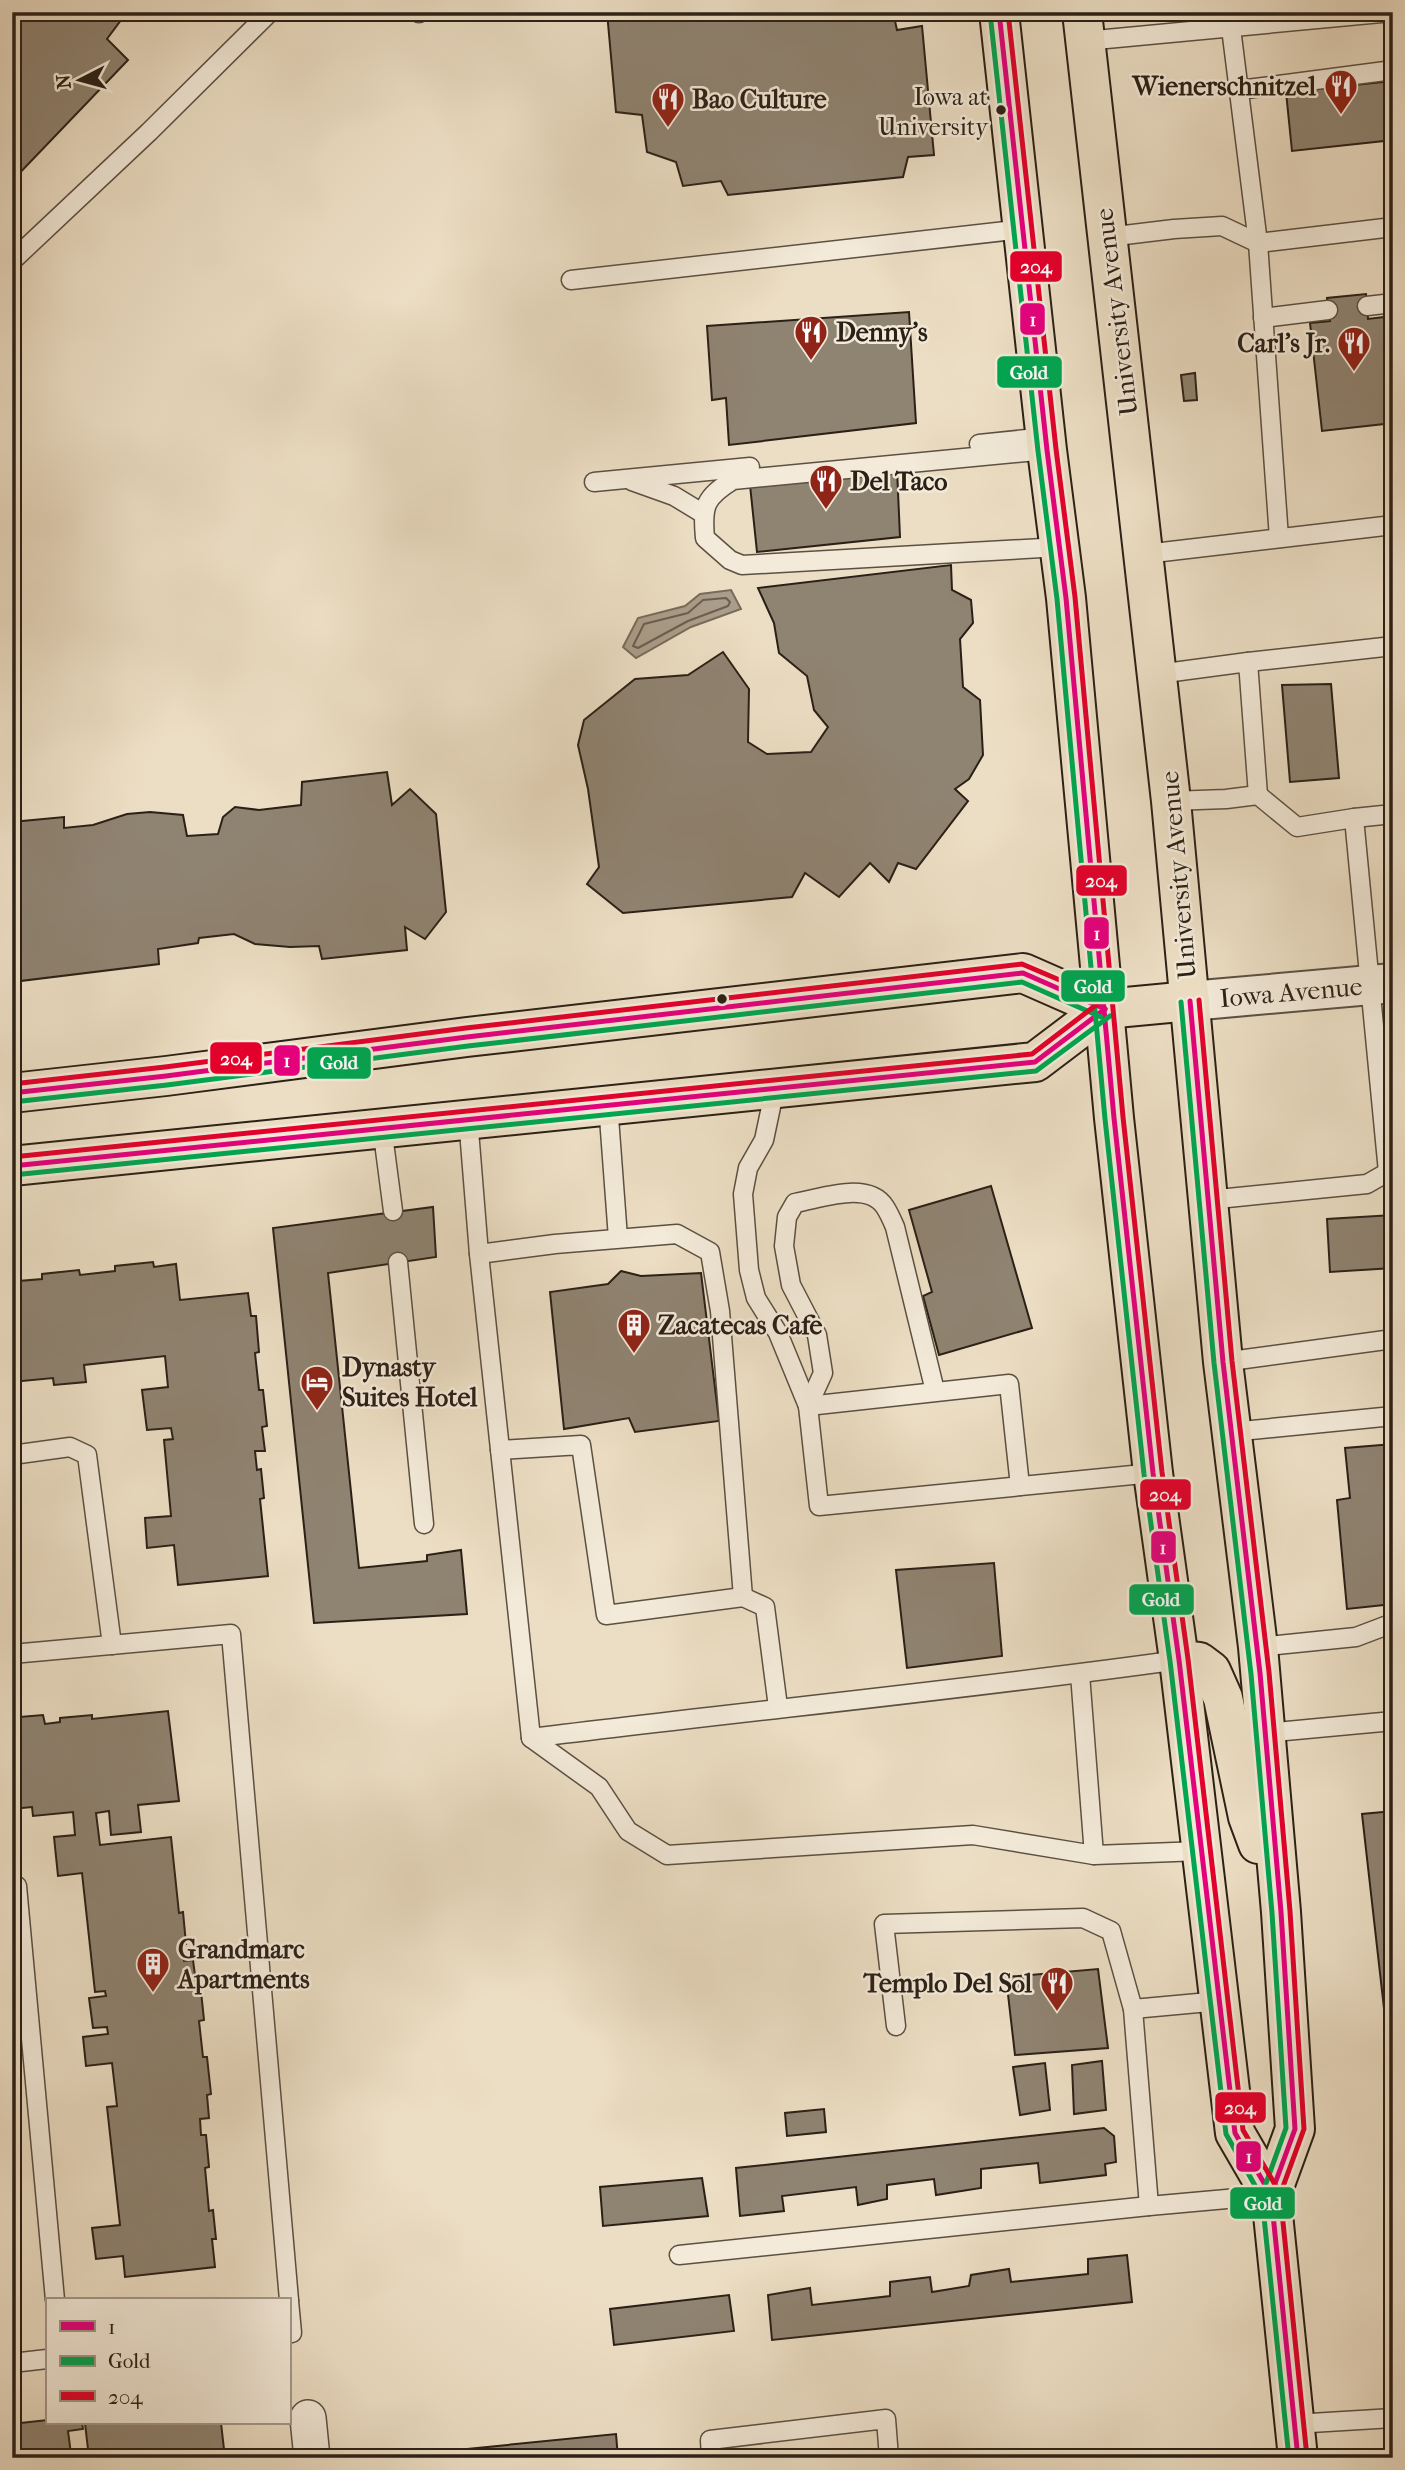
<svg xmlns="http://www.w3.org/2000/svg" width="1405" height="2470" font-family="'IM FELL French Canon',serif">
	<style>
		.water { fill: #aa9d89; stroke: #776b5b; stroke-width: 2 }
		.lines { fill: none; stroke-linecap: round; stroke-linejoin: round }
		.shore { stroke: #6a5e50; stroke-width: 2 }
		.building { fill: #8f8371; stroke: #2b2017; stroke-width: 2 }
		.service-casing { stroke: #5b5042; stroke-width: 21 }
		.minor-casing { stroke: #5b5042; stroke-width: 38 }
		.tertiary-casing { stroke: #5b5042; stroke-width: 42 }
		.primary-casing { stroke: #2b2017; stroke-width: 42 }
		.service { stroke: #f3ead9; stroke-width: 18 }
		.minor { stroke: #f3ead9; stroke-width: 35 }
		.tertiary { stroke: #f3ead9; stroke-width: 38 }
		.primary { stroke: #ecdec4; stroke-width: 38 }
		.bus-1-casing { stroke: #f3ead9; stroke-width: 10 }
		.bus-2-casing { stroke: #f3ead9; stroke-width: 10 }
		.bus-3-casing { stroke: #f3ead9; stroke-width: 10 }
		.bus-1 { stroke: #e5007d; stroke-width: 5 }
		.bus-2 { stroke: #00a651; stroke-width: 5 }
		.bus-3 { stroke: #e4002b; stroke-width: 5 }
		.bus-dot { fill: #2b2017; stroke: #f3ead9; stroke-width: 2.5 }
		.labels { text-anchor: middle; stroke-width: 5; stroke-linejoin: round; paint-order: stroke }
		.bus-label { font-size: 24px; fill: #2b2017; stroke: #f3ead9; text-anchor: end }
		.poi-label { font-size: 26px; font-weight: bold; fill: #2b2017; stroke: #f3ead9; text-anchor: start }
		.street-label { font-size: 26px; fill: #2b2017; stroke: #f3ead9 }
		.line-badge { stroke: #f3ead9; stroke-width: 2.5 }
		.badge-label { font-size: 19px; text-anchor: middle; font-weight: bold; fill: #fff }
	</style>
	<rect width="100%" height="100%" fill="#ecdec4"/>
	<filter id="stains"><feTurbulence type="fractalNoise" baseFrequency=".00286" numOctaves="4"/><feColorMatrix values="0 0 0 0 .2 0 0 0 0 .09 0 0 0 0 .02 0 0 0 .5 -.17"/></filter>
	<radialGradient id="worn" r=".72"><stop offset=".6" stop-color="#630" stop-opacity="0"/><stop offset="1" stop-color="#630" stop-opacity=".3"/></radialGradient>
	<polygon class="water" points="731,590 741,609 691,627 636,658 623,647 638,618 685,606 700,594"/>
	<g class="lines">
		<polygon class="shore" points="726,598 730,602 728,606 688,621 638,648 633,646 644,624 688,613 703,600"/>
	</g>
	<g class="building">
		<polygon points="12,12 127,12 107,39 128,60 12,181"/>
		<polygon points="607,12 893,12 897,30 922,26 934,155 908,157 903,177 728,195 721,181 683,186 676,162 647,152 642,115 616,112"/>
		<polygon points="1393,81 1393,140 1292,151 1286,92"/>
		<polygon points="1366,294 1368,319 1393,316 1393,423 1322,431 1310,323 1330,321 1327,298"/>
		<polygon points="909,312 916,423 729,445 726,398 712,400 707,326"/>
		<polygon points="1195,373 1197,400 1184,401 1181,375"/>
		<polygon points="897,469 900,537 757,552 750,485"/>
		<polygon points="951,565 952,590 971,600 973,623 960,639 963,687 980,700 983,755 969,779 955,789 968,801 916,869 898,863 889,882 870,863 839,897 805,873 792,897 623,913 587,884 599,867 588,789 578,745 584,720 635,679 688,675 723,652 749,689 748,742 767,754 811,752 828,727 814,710 807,676 779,653 774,623 758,588"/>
		<polygon points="1331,684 1339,778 1290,782 1282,685"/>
		<polygon points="387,772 392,805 410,789 436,814 446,912 425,939 405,927 407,950 322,959 319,946 290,947 255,944 234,934 199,938 198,943 158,949 159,964 12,982 12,822 64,817 64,828 93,825 127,814 150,812 183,815 187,836 218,834 223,817 235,807 259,810 301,805 302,782"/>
		<polygon points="991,1186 1032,1328 939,1355 923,1296 932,1292 909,1210"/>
		<polygon points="433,1207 436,1257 328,1273 359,1568 427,1561 427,1555 461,1550 467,1614 314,1623 273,1228"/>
		<polygon points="1393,1215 1393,1268 1330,1272 1327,1219"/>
		<polygon points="153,1262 154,1267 176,1264 180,1300 248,1293 251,1316 256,1316 259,1352 255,1353 259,1390 263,1390 267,1426 262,1427 265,1451 255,1451 257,1470 261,1469 264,1498 260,1499 268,1576 178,1585 174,1545 147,1548 145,1518 171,1516 164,1440 173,1439 171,1428 147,1430 142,1390 168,1387 165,1356 84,1365 86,1382 54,1385 53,1378 12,1382 12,1292 20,1291 19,1281 42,1279 42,1274 79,1270 80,1275 115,1271 115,1266"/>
		<polygon points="621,1271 641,1276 701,1273 719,1421 635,1432 629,1418 564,1429 550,1292 608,1284"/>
		<polygon points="1393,1444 1393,1604 1347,1609 1337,1500 1350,1498 1345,1448"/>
		<polygon points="994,1563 1002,1656 907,1668 896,1570"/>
		<polygon points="168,1711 179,1801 138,1805 141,1832 111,1835 109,1811 96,1813 100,1845 171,1837 179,1913 183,1912 186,1944 182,1945 184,1961 193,1960 196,1983 200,1982 204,2020 199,2021 203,2057 207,2057 211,2094 207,2095 209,2118 200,2119 201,2135 206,2135 209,2167 205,2168 209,2211 213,2210 216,2239 212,2239 215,2267 125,2277 123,2256 96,2259 92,2228 120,2225 107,2107 117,2106 112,2063 86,2066 83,2037 108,2034 107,2027 93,2028 89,1998 106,1996 105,1991 95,1992 82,1873 58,1876 54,1837 75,1835 73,1812 33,1816 32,1807 12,1809 12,1714 20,1713 20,1717 43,1715 45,1724 60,1722 60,1718 92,1715 92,1719"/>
		<polygon points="1393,1811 1393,2088 1362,1814"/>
		<polygon points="1098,1969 1108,2048 1015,2055 1006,1977"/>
		<polygon points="1102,2061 1106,2110 1074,2114 1072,2065"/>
		<polygon points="1045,2063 1050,2110 1020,2115 1013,2067"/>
		<polygon points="824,2109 826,2132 787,2136 785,2113"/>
		<polygon points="1104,2128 1114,2136 1116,2162 1105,2164 1106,2175 1040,2183 1038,2163 981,2169 981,2188 936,2195 934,2179 887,2185 887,2199 858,2205 856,2187 782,2196 784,2211 740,2216 736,2168"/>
		<polygon points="702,2178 708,2216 603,2226 600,2187"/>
		<polygon points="1127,2255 1132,2302 772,2340 768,2295 810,2288 812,2305 890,2296 890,2282 930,2277 932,2292 969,2286 971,2275 1009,2269 1011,2282 1088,2274 1088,2259"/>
		<polygon points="729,2295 734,2331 614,2345 610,2309"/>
		<polygon points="47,2420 47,2423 82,2423 83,2429 68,2431 71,2454 12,2458 12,2424"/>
		<polygon points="85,2423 221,2423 225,2458 89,2458"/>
		<polygon points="616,2434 618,2458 397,2458 397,2456"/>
	</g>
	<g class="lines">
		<defs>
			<g id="service">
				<polyline points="419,12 419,13"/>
				<polyline points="1231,28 1258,243 1279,538"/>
				<polyline points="1085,41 1392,12"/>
				<polyline points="1239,90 1393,70"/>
				<polyline points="1108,237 1174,229 1222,226 1258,243 1393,227"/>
				<polyline points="12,261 149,132 270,12"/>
				<polyline points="571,280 1023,229"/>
				<polyline points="1367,306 1393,303"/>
				<polyline points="1263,318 1328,310"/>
				<polyline points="979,444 1046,437"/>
				<path d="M1047 450 733 480C705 497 702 506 705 538L730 560 742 565 1060 547"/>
				<polyline points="632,481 674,496 702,513"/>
				<polyline points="594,482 750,467"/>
				<polyline points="1145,554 1393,525"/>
				<polyline points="1248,662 1393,646"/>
				<polyline points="1158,674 1248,662 1258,795"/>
				<polyline points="1171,801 1226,799 1258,795 1297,827 1354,818"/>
				<polyline points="775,1088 764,1140 748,1168 743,1194 749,1270 756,1298 778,1333 808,1406 819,1506 1153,1473"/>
				<polyline points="608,1104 618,1238"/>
				<path d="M468 1118 479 1254 531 1738C747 1711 964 1690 1179 1660"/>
				<polyline points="382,1127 393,1211"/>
				<polyline points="1208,1200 1367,1184 1388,1172 1354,818 1393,814"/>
				<polyline points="479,1254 555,1244 677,1234 710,1252 720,1311 743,1597"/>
				<polyline points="398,1262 424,1524"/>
				<polyline points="1223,1362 1393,1339"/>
				<path d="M808 1406 823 1373 817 1335 791 1285 784 1246 787 1217 795 1203C820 1199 868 1180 885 1207 889 1213 892 1220 895 1227L935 1391"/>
				<polyline points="808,1406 1009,1384 1020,1486"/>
				<polyline points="1231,1432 1393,1416"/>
				<polyline points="500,1450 581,1445 606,1615 743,1597 765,1607 778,1707"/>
				<polyline points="12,1455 70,1447 87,1455 112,1645"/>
				<polyline points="1258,1647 1356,1637 1393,1623"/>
				<polyline points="12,1654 231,1634 289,2300"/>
				<polyline points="1265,1733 1393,1721"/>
				<polyline points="531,1738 599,1787 628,1831 667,1855 973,1835 1094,1855 1080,1674"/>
				<polyline points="1094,1855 1201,1851"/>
				<polyline points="12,1887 17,1886 55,2300"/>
				<polyline points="1133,2009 1149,2206"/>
				<polyline points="896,2026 884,1924 1083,1918 1111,1931 1133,2009 1220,2001"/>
				<polyline points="679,2255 1149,2206 1271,2195"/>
				<polyline points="289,2301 292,2333 289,2333"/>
				<polyline points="12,2363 47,2359"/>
				<polyline points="1294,2424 1393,2418"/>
				<polyline points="711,2458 710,2440 886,2419 889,2458"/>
			</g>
			<polyline id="minor" points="308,2418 312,2458"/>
			<polyline id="tertiary" points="1190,1001 1393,983"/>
			<g id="primary">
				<polyline points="999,12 1047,450 1066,598 1114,1118 1153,1473 1179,1660 1235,2133 1271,2195 1298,2458"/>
				<polyline points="1082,12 1171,801 1223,1362 1258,1647 1281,1912 1295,2129 1271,2195"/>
				<polyline points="12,1093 166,1076 467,1037 1023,973 1105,1009 1190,1001"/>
				<polyline points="12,1166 1035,1062 1105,1009"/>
				<polyline points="1179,1660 1199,1662 1211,1671 1223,1698 1248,1817 1258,1844"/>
			</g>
		</defs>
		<use href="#service" class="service-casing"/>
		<use href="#minor" class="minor-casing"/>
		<use href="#tertiary" class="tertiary-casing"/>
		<use href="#primary" class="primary-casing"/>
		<use href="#service" class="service"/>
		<use href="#minor" class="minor"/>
		<use href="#tertiary" class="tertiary"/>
		<use href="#primary" class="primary"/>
		<defs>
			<g id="bus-1">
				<polyline points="999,12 1047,450 1066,598 1114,1118 1153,1473 1179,1660 1235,2133 1271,2195 1298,2458"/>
				<polyline points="1190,1001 1223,1362 1260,1673 1281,1912 1295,2129 1273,2189"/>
				<polyline points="12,1093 166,1076 467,1037 1023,973 1105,1009"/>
				<polyline points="12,1166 1035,1062 1105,1009"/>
			</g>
			<g id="bus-2">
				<polyline points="990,13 1038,451 1057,599 1105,1119 1144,1474 1170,1661 1226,2134 1262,2198 1289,2458"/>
				<polyline points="1181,1002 1214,1363 1251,1674 1272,1913 1286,2128 1265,2186"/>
				<polyline points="13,1102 167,1085 468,1046 1022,982 1101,1017"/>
				<polyline points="13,1175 1036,1071 1110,1016"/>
			</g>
			<g id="bus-3">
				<polyline points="1008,12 1056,449 1075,597 1123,1117 1162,1472 1188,1659 1243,2130 1280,2193 1307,2457"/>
				<polyline points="1199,1000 1232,1361 1269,1672 1290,1911 1304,2129 1281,2192"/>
				<polyline points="12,1084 165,1067 466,1028 1022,964 1109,1001"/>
				<polyline points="12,1157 1032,1054 1100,1002"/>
			</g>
		</defs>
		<use href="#bus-1" class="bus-1-casing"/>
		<use href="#bus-2" class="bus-2-casing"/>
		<use href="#bus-3" class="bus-3-casing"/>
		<use href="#bus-1" class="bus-1"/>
		<use href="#bus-2" class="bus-2"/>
		<use href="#bus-3" class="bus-3"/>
	</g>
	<defs>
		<symbol id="restaurant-pin" viewBox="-11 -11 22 30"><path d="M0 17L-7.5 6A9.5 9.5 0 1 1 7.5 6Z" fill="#8f2418" stroke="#f3ead9"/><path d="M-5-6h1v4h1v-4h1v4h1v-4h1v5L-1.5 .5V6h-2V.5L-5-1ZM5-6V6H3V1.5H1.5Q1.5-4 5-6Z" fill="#fff"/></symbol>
		<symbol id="building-pin" viewBox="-11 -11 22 30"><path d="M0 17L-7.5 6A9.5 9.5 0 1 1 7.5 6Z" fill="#8f2418" stroke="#f3ead9"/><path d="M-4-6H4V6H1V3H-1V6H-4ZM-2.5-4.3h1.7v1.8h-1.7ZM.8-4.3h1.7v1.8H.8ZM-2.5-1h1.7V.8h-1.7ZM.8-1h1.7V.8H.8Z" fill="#fff"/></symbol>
		<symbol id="hotel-pin" viewBox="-11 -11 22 30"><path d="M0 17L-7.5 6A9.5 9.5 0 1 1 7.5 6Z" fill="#8f2418" stroke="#f3ead9"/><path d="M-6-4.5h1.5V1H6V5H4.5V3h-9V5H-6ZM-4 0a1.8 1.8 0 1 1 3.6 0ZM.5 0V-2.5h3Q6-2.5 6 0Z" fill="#fff"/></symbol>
	</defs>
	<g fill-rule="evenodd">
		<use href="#restaurant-pin" x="1322" y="67" width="38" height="52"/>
		<use href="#restaurant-pin" x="649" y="80" width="38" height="52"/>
		<use href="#restaurant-pin" x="792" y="313" width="38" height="52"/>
		<use href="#restaurant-pin" x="1335" y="324" width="38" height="52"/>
		<use href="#restaurant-pin" x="807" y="462" width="38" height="52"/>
		<use href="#building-pin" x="615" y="1306" width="38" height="52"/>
		<use href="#hotel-pin" x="298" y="1363" width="38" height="52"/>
		<use href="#building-pin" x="134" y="1945" width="38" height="52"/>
		<use href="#restaurant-pin" x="1038" y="1964" width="38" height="52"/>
	</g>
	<g class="bus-dot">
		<circle cx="1001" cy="110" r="6"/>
		<circle cx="722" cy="999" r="6"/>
	</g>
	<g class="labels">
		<g class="bus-label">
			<text x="988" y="105">Iowa at<tspan x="988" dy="30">University</tspan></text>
		</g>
		<g class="poi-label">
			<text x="1316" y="95" text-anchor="end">Wienerschnitzel</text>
			<text x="692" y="108">Bao Culture</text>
			<text x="836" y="341">Denny's</text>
			<text x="1330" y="352" text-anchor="end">Carl's Jr.</text>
			<text x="850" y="490">Del Taco</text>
			<text x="658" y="1334">Zacatecas Cafe</text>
			<text x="342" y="1376">Dynasty<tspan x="342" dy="30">Suites Hotel</tspan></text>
			<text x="178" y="1958">Grandmarc<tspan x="178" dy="30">Apartments</tspan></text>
			<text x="1032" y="1992" text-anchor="end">Templo Del Sol</text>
		</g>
		<g class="street-label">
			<text transform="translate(1116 312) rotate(-97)" y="9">University Avenue</text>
			<text transform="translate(1178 875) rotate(-95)" y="9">University Avenue</text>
			<text transform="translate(1291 992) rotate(-5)" y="9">Iowa Avenue</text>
		</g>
	</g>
	<g class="line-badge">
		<rect x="1009" y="250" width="54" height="33" rx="7" fill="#e4002b"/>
		<rect x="1019" y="302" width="27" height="34" rx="7" fill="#e5007d"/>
		<rect x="996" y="355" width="67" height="34" rx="7" fill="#00a651"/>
		<rect x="1075" y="864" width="53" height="33" rx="7" fill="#e4002b"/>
		<rect x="1083" y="916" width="27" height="34" rx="7" fill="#e5007d"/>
		<rect x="1060" y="969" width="66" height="34" rx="7" fill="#00a651"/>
		<rect x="209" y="1041" width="54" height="34" rx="7" fill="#e4002b"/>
		<rect x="273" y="1044" width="28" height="33" rx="7" fill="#e5007d"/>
		<rect x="306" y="1046" width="66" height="34" rx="7" fill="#00a651"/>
		<rect x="1139" y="1478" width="53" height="33" rx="7" fill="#e4002b"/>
		<rect x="1150" y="1530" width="27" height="34" rx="7" fill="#e5007d"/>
		<rect x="1128" y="1583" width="67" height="33" rx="7" fill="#00a651"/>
		<rect x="1214" y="2091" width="53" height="33" rx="7" fill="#e4002b"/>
		<rect x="1235" y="2140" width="27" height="33" rx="7" fill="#e5007d"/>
		<rect x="1229" y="2186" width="67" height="34" rx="7" fill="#00a651"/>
	</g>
	<g class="badge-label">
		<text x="1036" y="273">204</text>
		<text x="1033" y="326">1</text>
		<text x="1029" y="379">Gold</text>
		<text x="1101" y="887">204</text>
		<text x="1097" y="940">1</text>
		<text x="1093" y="993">Gold</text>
		<text x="236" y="1065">204</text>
		<text x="287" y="1067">1</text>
		<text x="339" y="1069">Gold</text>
		<text x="1165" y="1501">204</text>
		<text x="1163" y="1554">1</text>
		<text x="1161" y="1606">Gold</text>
		<text x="1240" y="2114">204</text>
		<text x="1249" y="2163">1</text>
		<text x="1263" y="2210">Gold</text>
	</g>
	<rect width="1405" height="2470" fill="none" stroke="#ecdec4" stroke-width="42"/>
	<rect x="14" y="14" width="1377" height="2442" fill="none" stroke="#2b2017" stroke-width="3.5"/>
	<rect x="21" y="21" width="1363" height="2428" fill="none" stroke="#2b2017" stroke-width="2"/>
	<rect x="46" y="2298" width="245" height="126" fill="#f3ead9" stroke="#a3998b" stroke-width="2"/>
	<rect x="60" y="2321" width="35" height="10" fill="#e5007d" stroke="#a3998b" stroke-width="2"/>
	<text x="108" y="2334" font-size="21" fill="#2b2017">1</text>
	<rect x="60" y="2356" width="35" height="10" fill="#00a651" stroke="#a3998b" stroke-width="2"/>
	<text x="108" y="2368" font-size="21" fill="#2b2017">Gold</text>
	<rect x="60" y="2391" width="35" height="10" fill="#e4002b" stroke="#a3998b" stroke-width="2"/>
	<text x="108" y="2404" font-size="21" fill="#2b2017">204</text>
	<g transform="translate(80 80) rotate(264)" stroke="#f3ead9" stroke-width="5" paint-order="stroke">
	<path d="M0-5L12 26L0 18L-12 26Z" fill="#2b2017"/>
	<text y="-10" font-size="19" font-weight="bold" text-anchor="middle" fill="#2b2017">N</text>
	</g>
	<rect width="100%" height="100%" filter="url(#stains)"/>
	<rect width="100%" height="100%" fill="url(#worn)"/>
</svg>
